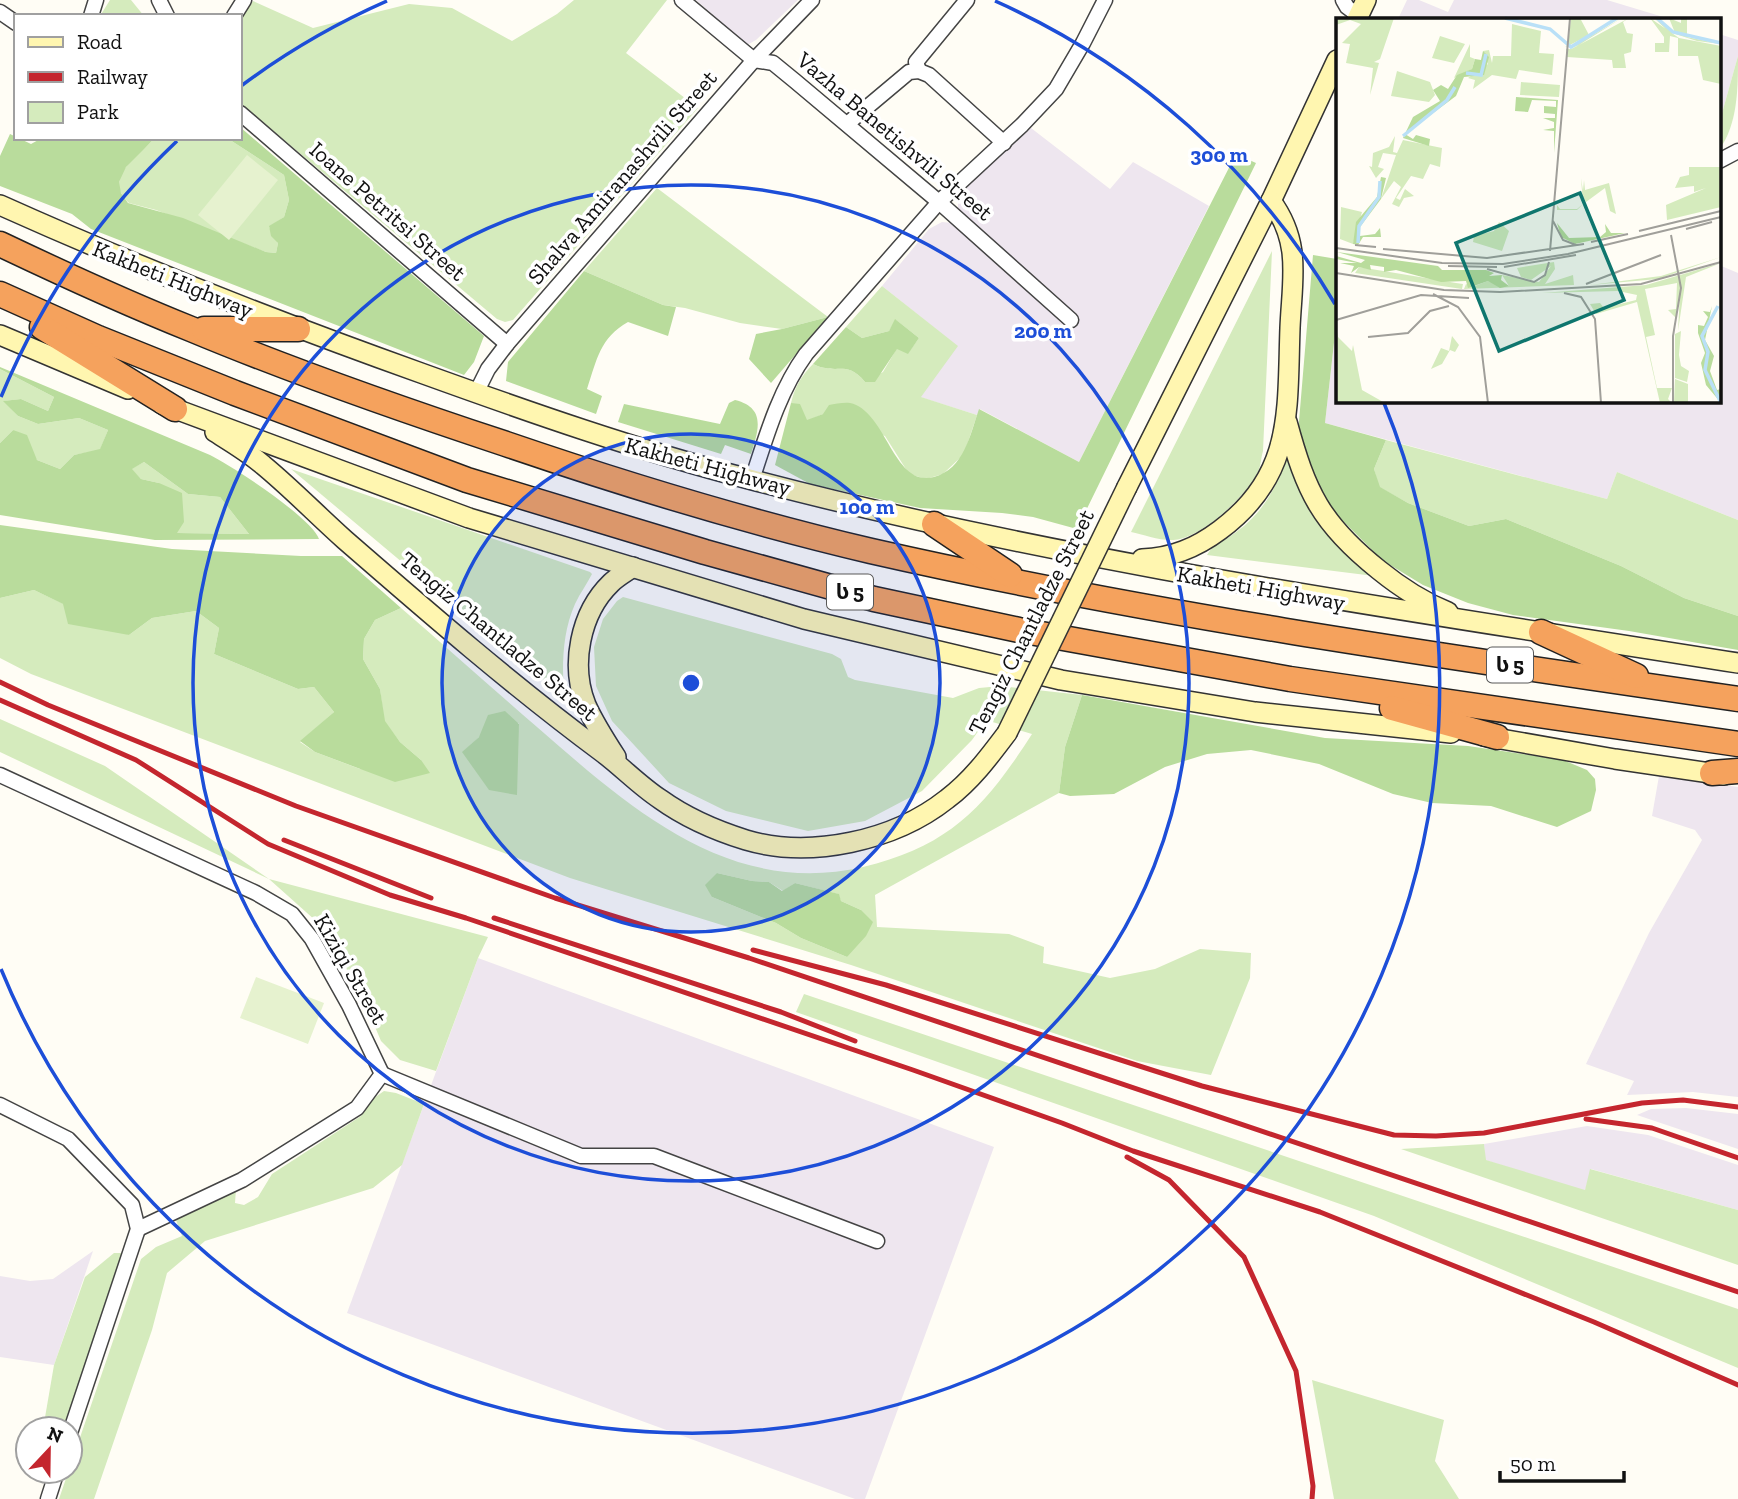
<svg xmlns="http://www.w3.org/2000/svg" width="1738" height="1499" font-family="'Zilla Slab','Noto Sans Georgian',serif">
	<style>
		.industrial { fill: #eee6ef }
		.green { fill: #d5ebbd; fill-rule: evenodd }
		.forest { fill: #b9dc9c; fill-rule: evenodd }
		.pitch { fill: #e6f2cf }
		.lines { fill: none; stroke-linecap: round; stroke-linejoin: round }
		.street-casing { stroke: #444; stroke-width: 17 }
		.secondary-casing { stroke: #333; stroke-width: 22 }
		.highway-casing { stroke: #222; stroke-width: 27 }
		.street { stroke: #fff; stroke-width: 14 }
		.secondary { stroke: #fff6b0; stroke-width: 19 }
		.highway { stroke: #f5a25d; stroke-width: 24 }
		.rail { stroke: #c4262e; stroke-width: 5 }
		.secondary-bridge-casing { stroke: #333; stroke-width: 22; stroke-linecap: butt }
		.secondary-bridge { stroke: #fff6b0; stroke-width: 19 }
		.ring { fill: none; stroke: #1d4ed8; stroke-width: 3.5 }
		.labels { text-anchor: middle; stroke-width: 7; stroke-linejoin: round; paint-order: stroke }
		.shield { fill: #fff; stroke: #585858; stroke-width: 2 }
		.shield-label { font-size: 21px; font-weight: bold; fill: #111 }
		.street-label { font-size: 23px; fill: #111; stroke: #fff }
		.inset-river { fill: none; stroke: #b9e0f7; stroke-width: 3.5 }
		.inset-road { fill: none; stroke: #a09f9a; stroke-width: 2 }
		.view { fill: #0f766e; fill-opacity: 0.15; stroke: #0f766e; stroke-width: 3.5 }
		.inset-edge { fill: none; stroke: #111; stroke-width: 3.5 }
		.centre { fill: #1d4ed8; stroke: #fff; stroke-width: 3.5 }
		.ring-label { font-size: 21px; text-anchor: middle; font-weight: bold; fill: #1d4ed8; stroke: #fff; stroke-width: 7; stroke-linejoin: round; paint-order: stroke }
	</style>
	<rect width="100%" height="100%" fill="#fffdf5"/>
	<g class="industrial">
		<polygon points="696,0 798,0 756,40 747,45"/>
		<polygon points="1407,0 1419,0 1448,12 1454,0 1607,0 1670,19 1398,19"/>
		<polygon points="1719,34 1738,40 1738,56 1719,124"/>
		<polygon points="1031,128 1110,189 1133,162 1209,206 1079,462 980,409 977,415 920,397 957,346 882,286 929,229 942,222 953,223 1053,295 958,208 958,199 965,188"/>
		<polygon points="1719,265 1738,273 1738,520 1617,472 1607,499 1325,423 1337,316 1337,401 1719,401"/>
		<polygon points="1659,776 1738,787 1738,1097 1693,1092 1627,1095 1634,1081 1586,1064 1649,933 1702,840 1695,830 1652,816"/>
		<polygon points="478,958 994,1147 865,1499 855,1499 347,1313"/>
		<polygon points="1686,1108 1738,1114 1738,1149 1637,1115 1651,1109"/>
		<polygon points="1587,1126 1648,1135 1738,1165 1738,1210 1591,1169 1585,1191 1485,1160 1484,1144"/>
		<polygon points="93,1251 54,1365 0,1357 0,1276 30,1281 53,1279"/>
	</g>
	<g class="green">
		<polygon points="110,0 131,0 144,16 100,16"/>
		<polygon points="574,0 667,0 626,53 698,108 513,320 505,322 497,319 240,103 240,20 253,1 313,28 409,4 452,8 512,41 557,14"/>
		<path d="M1738 56C1738 88 1738 124 1719 150V124Z"/>
		<path d="M155 138H227L284 175 289 200 284 217 269 227 278 243 276 253 266 252 156 210 129 203C124 198 118 191 119 183 120 166 144 150 155 138Z"/>
		<polygon points="657,188 828,317 782,329 740,323 685,308 663,305 584,271"/>
		<path d="M1272 251 1263 451C1261 457 1261 466 1258 472 1246 496 1206 533 1180 539 1166 543 1145 535 1131 532Z"/>
		<path d="M882 286 958 346 921 397 977 415 964 454 943 474 926 479 909 474 885 436 823 414 807 421 791 403C795 387 801 376 813 364 838 376 846 359 865 382L883 372 897 348 908 353 919 338 896 320 889 331 862 338 846 327Z"/>
		<polygon points="0,369 54,397 48,411 21,399 4,401 18,416 38,424 79,418 108,430 100,450 74,455 60,469 37,460 13,430 0,443"/>
		<polygon points="1386,440 1607,499 1617,472 1738,520 1738,616 1684,598 1621,566 1506,519 1469,526 1408,503 1379,487 1374,469"/>
		<path d="M1287 455C1305 516 1324 538 1374 576L1207 555C1213 544 1222 542 1232 535 1262 515 1277 488 1287 455Z"/>
		<polygon points="144,462 188,494 220,497 249,534 177,533 159,483 141,479 131,469"/>
		<path d="M291 469 590 572 592 574C587 584 580 593 575 604 562 633 562 666 564 698Z"/>
		<path d="M34 590 129 635 152 618 196 611 219 628 214 654 298 689 314 687 334 712 300 742 315 752 360 769 421 760 400 742 384 721 380 689 363 659 364 639 375 620 401 608C446 647 491 687 537 727 629 807 729 898 863 867 950 846 985 807 1032 734L986 720 972 740 922 791 865 821 808 831 726 811 669 783 612 721 596 686 594 647 603 619 617 601 623 597 832 654 841 659 848 677 855 680 953 698 979 688 1001 686 1082 695 1065 747 1059 793 875 895 877 927 1009 934 1044 947 1043 963 1110 978 1155 969 1200 949 1251 953 1250 978 1211 1075 1137 1061 851 965 570 878 31 674 0 658V598ZM519 723 517 740 489 789 463 752 479 737ZM717 873 752 881 769 882 783 891 795 883 838 894 841 901 861 910 847 957 801 938 776 923 712 897Z"/>
		<polygon points="0,719 105,766 269,879 488,937 478,958 436,1071 400,1060 381,1041 365,1003 325,929 269,879 0,752"/>
		<polygon points="804,994 1738,1309 1738,1368 1374,1216 796,1012"/>
		<polygon points="384,1091 396,1093 424,1104 402,1165 373,1188 205,1241 167,1273 152,1330 94,1499 59,1499 141,1259 156,1247 182,1236 176,1220 236,1189 235,1203 244,1205 258,1197 272,1174 361,1116 374,1098"/>
		<polygon points="1484,1144 1486,1160 1585,1190 1590,1169 1738,1210 1738,1265 1401,1149"/>
		<polygon points="114,1253 122,1253 63,1429 43,1429 54,1365 85,1277"/>
		<polygon points="1312,1380 1444,1420 1435,1461 1459,1499 1334,1499"/>
	</g>
	<g class="forest">
		<polygon points="240,127 484,336 474,362 464,375 91,229 72,214 0,186 0,156 10,134 31,144 42,138 155,138 126,167 119,182 121,193 128,203 183,218 266,252 276,253 278,243 271,236 269,226 284,217 289,200 284,175 227,138 240,138"/>
		<path d="M1236 154 1256 163 1077 529 1033 517 1002 513 920 508 810 484 775 465 791 403 800 404 807 420 823 414 829 405C835 404 844 402 850 403 887 411 893 488 934 477 964 469 970 435 979 409L1079 462Z"/>
		<polygon points="1313,255 1337,259 1337,316 1325,423 1386,440 1374,469 1380,487 1408,503 1469,526 1506,519 1621,566 1684,598 1738,616 1738,650 1629,631 1513,615 1468,603 1423,585 1382,560 1328,506 1306,465 1298,433"/>
		<path d="M584 271 663 305 676 307 668 336 628 322C600 338 597 359 587 389L602 396 596 414 506 381 508 362Z"/>
		<polygon points="828,317 771,383 749,359 756,334 782,329"/>
		<path d="M895 319 919 338 908 354 897 349 875 382H865C846 359 838 376 813 364L846 327 862 338 889 331Z"/>
		<path d="M0 367 210 455C232 466 312 518 319 539L155 540 0 515V443L13 430 27 435 37 460 60 469 74 455 100 449 108 430 79 418 38 424 18 416 3 401 21 399 48 411 54 397 0 369ZM144 462 188 494 220 497 249 534 177 533 184 522 182 493 159 483 141 479 132 469Z"/>
		<path d="M735 400C767 408 758 431 751 454L725 445 721 454 618 422 624 404 720 424 729 403Z"/>
		<polygon points="0,525 172,549 301,556 342,556 401,608 375,620 364,639 363,659 380,689 385,721 400,742 421,760 430,773 395,782 315,752 300,741 334,712 314,687 298,689 214,654 219,628 196,611 152,618 129,635 68,624 63,604 34,590 0,598"/>
		<polygon points="1082,695 1325,738 1468,746 1563,760 1587,770 1595,779 1596,790 1591,811 1557,827 1491,806 1432,803 1393,794 1319,764 1251,750 1207,754 1165,767 1114,794 1070,796 1059,793 1065,747"/>
		<polygon points="505,711 519,724 517,795 489,790 462,752 479,737 488,715"/>
		<polygon points="717,873 752,881 769,882 782,891 795,883 839,894 841,901 861,910 873,922 866,936 847,957 801,938 776,923 712,897 705,885"/>
	</g>
	<g class="pitch">
		<polygon points="247,155 278,180 229,240 198,215"/>
		<polygon points="256,977 324,1003 308,1044 240,1018"/>
	</g>
	<g class="lines">
		<defs>
			<g id="street">
				<polyline points="159,0 167,16"/>
				<polyline points="682,0 754,60 773,63 795,81 939,202 1071,320"/>
				<polyline points="1343,0 1347,7 1359,16"/>
				<polyline points="0,12 16,23"/>
				<polyline points="91,16 96,0"/>
				<polyline points="234,16 244,0"/>
				<polyline points="919,71 916,62 967,0"/>
				<polyline points="240,113 507,344"/>
				<polyline points="847,124 909,72 919,71 929,75 1004,143"/>
				<polyline points="1719,161 1738,151"/>
				<polyline points="476,393 488,369 507,344 754,60 812,0"/>
				<path d="M752 480C766 437 779 391 806 354L939 202 1022 125 1056 89 1083 43 1105 0"/>
				<polyline points="0,775 256,893 292,914 312,939 349,1005 382,1074 357,1108 242,1180 138,1229"/>
				<polyline points="382,1074 581,1156 654,1156 877,1241"/>
				<polyline points="0,1105 68,1139 132,1205 138,1229 70,1433"/>
				<polyline points="48,1499 57,1471"/>
			</g>
			<g id="secondary">
				<polyline points="1357,19 1366,0"/>
				<path d="M0 205C138 267 278 322 421 373 529 412 637 450 749 479 1074 565 1406 610 1738 663"/>
				<polyline points="0,335 128,389"/>
				<polyline points="162,404 469,518 804,619 1061,680 1255,712 1451,733"/>
				<path d="M1287 422C1306 492 1321 524 1379 570 1400 587 1423 602 1448 612"/>
				<path d="M215 432C231 442 248 452 263 465 291 488 317 515 345 540 429 613 513 686 602 752 622 767 640 786 660 799 685 817 717 831 746 840 810 859 894 841 947 799 971 781 989 757 1007 733"/>
				<polyline points="1127,487 1271,201 1337,60"/>
				<path d="M1142 559C1172 558 1196 548 1220 530 1294 475 1287 412 1290 328 1292 279 1302 243 1271 201"/>
				<polyline points="1484,736 1615,759 1724,775"/>
				<path d="M616 757C605 740 594 723 586 705 570 665 580 613 611 583 617 577 626 572 633 567"/>
			</g>
			<g id="highway">
				<path d="M0 244C63 274 126 303 191 329 294 372 400 409 506 444 626 485 748 522 871 551 1157 616 1448 657 1738 699"/>
				<polyline points="0,294 98,338 235,393 467,480 705,552 874,599 1019,630 1290,679 1738,744"/>
				<polyline points="42,327 175,409"/>
				<polyline points="204,329 298,329"/>
				<polyline points="934,524 1010,575"/>
				<polyline points="1541,632 1636,676"/>
				<polyline points="1392,708 1497,737"/>
				<polyline points="1712,773 1738,771"/>
			</g>
		</defs>
		<use href="#street" class="street-casing"/>
		<use href="#secondary" class="secondary-casing"/>
		<use href="#highway" class="highway-casing"/>
		<use href="#street" class="street"/>
		<use href="#secondary" class="secondary"/>
		<use href="#highway" class="highway"/>
		<g class="rail">
			<polyline points="0,682 48,705 296,806 555,898 749,958 1738,1292"/>
			<polyline points="0,700 136,760 268,844 390,895 466,918 913,1070 1062,1123 1133,1151 1320,1212 1594,1322 1738,1385"/>
			<polyline points="284,840 431,898"/>
			<polyline points="494,918 781,1012 855,1041"/>
			<polyline points="753,950 886,985 1202,1086 1394,1135 1436,1136 1484,1133 1642,1103 1683,1100 1738,1107"/>
			<polyline points="1586,1119 1652,1128 1738,1158"/>
			<polyline points="1127,1157 1169,1180 1244,1257 1296,1371 1313,1486 1312,1499"/>
		</g>
		<defs>
			<polyline id="secondary-bridge" points="1007,733 1127,487"/>
		</defs>
		<use href="#secondary-bridge" class="secondary-bridge-casing"/>
		<use href="#secondary-bridge" class="secondary-bridge"/>
	</g>
	<circle cx="691" cy="683" r="249" fill="#1d4ed8" fill-opacity=".12"/>
	<g class="ring">
		<circle cx="691" cy="683" r="249"/>
		<circle cx="691" cy="683" r="498"/>
		<path d="M1 397A747 747 0 0 1 177 141M241 86A747 747 0 0 1 387 1M995 1A747 747 0 0 1 1335 304M1384 403A747 747 0 0 1 1 969"/>
	</g>
	<g class="labels">
		<g class="shield">
			<rect x="827" y="574.5" width="46" height="35" rx="5"/>
			<rect x="1487" y="647.5" width="46" height="35" rx="5"/>
		</g>
		<g class="shield-label">
			<text x="850" y="599">ს 5</text>
			<text x="1510" y="672">ს 5</text>
		</g>
		<g class="street-label">
			<text transform="translate(895 136) rotate(40)" y="8">Vazha Banetishvili Street</text>
			<text transform="translate(622 177) rotate(-49)" y="8">Shalva Amiranashvili Street</text>
			<text transform="translate(388 211) rotate(41)" y="8">Ioane Petritsi Street</text>
			<text transform="translate(173 279) rotate(22)" y="8">Kakheti Highway</text>
			<text transform="translate(708 466) rotate(15)" y="8">Kakheti Highway</text>
			<text transform="translate(1261 588) rotate(10)" y="8">Kakheti Highway</text>
			<text transform="translate(1031 622) rotate(-63)" y="8">Tengiz Chantladze Street</text>
			<text transform="translate(499 636) rotate(40)" y="8">Tengiz Chantladze Street</text>
			<text transform="translate(351 969) rotate(60)" y="8">Kiziqi Street</text>
		</g>
	</g>
	<g transform="translate(1336 18)">
		<rect width="385" height="385" fill="#fffdf5"/>
		<path d="M2 0H58L44 41 38 44 43 45 34 77 37 50 10 45 14 26 6 25 25 6 14 2 0 7ZM235 0H244L253 17 232 28ZM286 0 243 27 293 0 287 4 291 15 297 16 295 34 288 36 290 50H277L276 42 231 39 230 31H235L243 27 235 30 229 28H238ZM314 0 343 20 385 28V66L367 62 362 38H342V20L334 18 333 34H319V25H328V19ZM318 0 339 15 333 0 345 5V0H351V19L385 26 361 23 333 14ZM176 6 205 13 203 35 218 36 216 57 183 52 180 61 156 57 137 71 139 62 132 60 152 46 147 33 153 32 156 45 157 38H175ZM104 18 129 26 118 45 96 40ZM134 26V39L139 41 136 51 118 60ZM61 53 94 64 99 77 93 84 55 78ZM185 64 224 67 223 79 184 77ZM385 93V189L331 202 330 187 370 170 358 174V168L339 170 344 159 353 157V149H385ZM59 118 57 134 61 135 67 122 106 130 104 149 94 146 87 161 75 158 60 180 64 182 69 171 78 178 68 180 63 189 56 186 65 169 58 163 45 181 60 137 47 135 42 149 48 151 40 160 33 148 36 149 37 135 53 129ZM245 160 247 173 248 162 249 172 273 165 280 196 274 193 269 170 250 184 247 179V186L241 192H221V187L224 191H241L247 186ZM5 189 26 194 17 226 4 221ZM163 204 173 213 166 233 137 224 138 218 158 213ZM385 239 322 261 254 267 325 258ZM218 244 219 251 209 266 237 257 238 267 128 271 130 266 136 269 152 263 173 268 166 257 203 264 215 248 195 262 185 259 181 250ZM385 245 350 259 342 313 344 275 340 300 332 292 340 291 341 265 309 271 319 317 310 319 321 370H336L332 381 336 385H324L301 284 260 296 254 286 264 285 268 290 300 282 301 277 282 273 206 275 310 267ZM23 249 120 265 127 266 126 271 19 255ZM0 308 2 319 16 333 17 327 26 372 49 385H0ZM345 313 343 337 345 348 353 353 351 364 339 360V316ZM116 318 123 327 119 334 114 332 106 346 95 351 105 330 113 333ZM339 361 352 366V385H338Z" fill="#d5ebbd"/>
		<path d="M147 33 153 39 148 57 128 59 120 78 69 116 77 121 80 117 94 121 93 128 67 120 77 99 104 83 97 72 105 67 112 71 121 57 136 51 139 41 145 42ZM180 79 222 82 218 135V113L207 112 218 110V104L207 100H219V96L208 95V88L220 89V83L196 82 192 94 179 93ZM45 159 50 160 45 181 24 209V218L39 216 44 210 45 219H27L22 227 17 226 20 204 41 179ZM221 205 233 220 264 219 270 214 269 206 275 215H289L239 226 225 219ZM1 234 102 248 106 252H150L158 255 153 258 166 257 165 262 173 268 164 270 152 263 132 270 130 263 105 264 60 252 48 254V249L34 247 35 252 23 249 15 255 18 248 4 245H21L0 241V238L25 245 29 242ZM376 288 369 322 378 338 374 353 381 372 385 371V385L370 367 365 345 369 335 362 315V307L368 308 372 299 367 293 374 294Z" fill="#b9dc9c"/>
		<path class="inset-river" d="M169 0 214 11 235 29 281 0M321 0 337 14 385 25M130 55 145 57 150 36M67 118 111 82 119 69M22 225 23 208 43 179 44 163M382 288 366 318 372 334 369 352 385 385"/>
		<path class="inset-road" d="M217 203 227 222 240 227M350 211 376 204M303 213 385 193M335 217 345 270 337 318V385M255 224 292 216M19 227 40 229M0 230 106 245 167 246 232 236 385 199M47 231 151 240 248 226M214 233 234 0M112 248 161 249M168 249 240 237M151 251 198 264 209 257 213 244M0 255 108 272 164 274 305 266 385 244M250 266 325 237M228 275 245 279 259 301 265 385M97 276 122 289 144 319 152 385M0 302 85 277 133 280M32 319 72 315 94 293 113 288"/>
		<path class="view" d="M244 175 288 282 163 333 120 225Z"/>
		<rect width="385" height="385" class="inset-edge"/>
	</g>
	<circle cx="691" cy="683" r="10" class="centre"/>
	<g class="ring-label">
		<text x="1219" y="162">300 m</text>
		<text x="1043" y="338">200 m</text>
		<text x="867" y="514">100 m</text>
	</g>
	<rect x="14" y="14" width="228" height="126" fill="#ffffff" stroke="#a0a0a0" stroke-width="2"/>
	<rect x="28" y="37" width="35" height="10" fill="#fff6b0" stroke="#a0a0a0" stroke-width="2"/>
	<text x="77" y="49" font-size="21" fill="#111111">Road</text>
	<rect x="28" y="72" width="35" height="10" fill="#c4262e" stroke="#a0a0a0" stroke-width="2"/>
	<text x="77" y="84" font-size="21" fill="#111111">Railway</text>
	<rect x="28" y="102" width="35" height="21" fill="#d5ebbd" stroke="#a0a0a0" stroke-width="2"/>
	<text x="77" y="119" font-size="21" fill="#111111">Park</text>
	<g transform="translate(49 1450) rotate(22)"><circle r="33" fill="#ffffff" stroke="#a0a0a0" stroke-width="2"/>
	<path d="M0-5L12 26L0 18L-12 26Z" fill="#c4262e"/>
	<text y="-10" font-size="19" font-weight="bold" text-anchor="middle" fill="#111111">N</text>
	</g>
	<path d="M1500 1471v10h124v-10" fill="none" stroke="#111111" stroke-width="3.5"/>
	<text x="1510" y="1471" font-size="21" fill="#111111" stroke="#ffffff" stroke-width="5" paint-order="stroke">50 m</text>
</svg>
